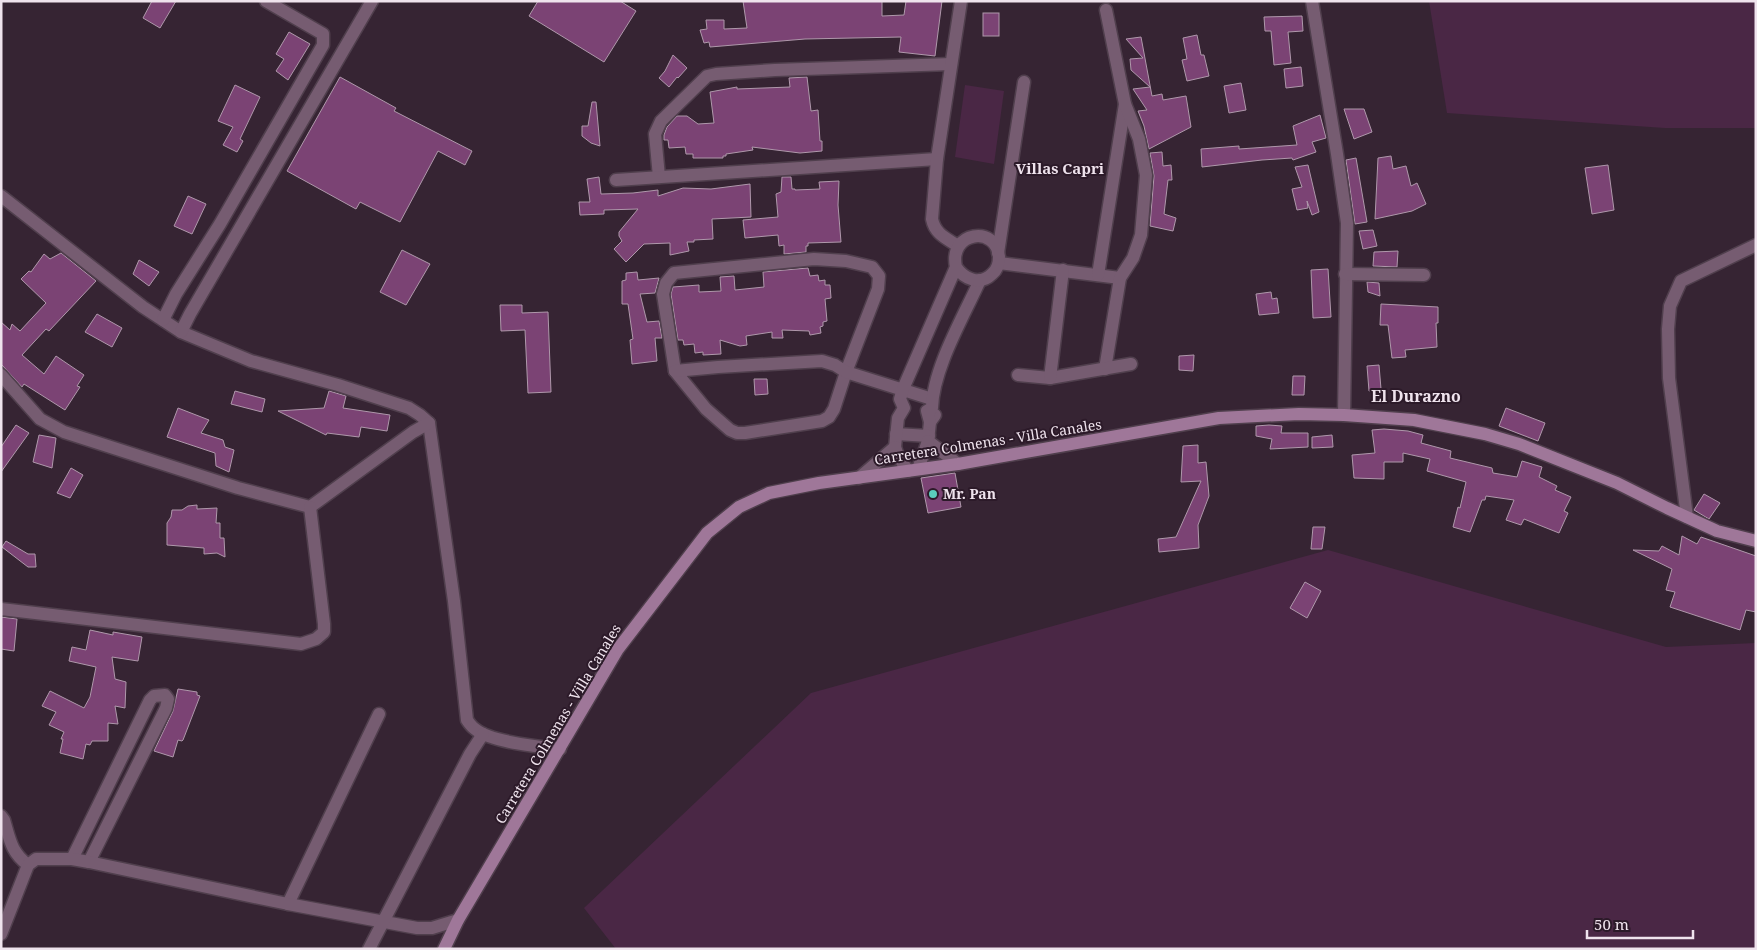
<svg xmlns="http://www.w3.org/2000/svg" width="1757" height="950" font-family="'Noto Serif',serif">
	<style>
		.green { fill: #4a2745 }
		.building { fill: #7b4374; stroke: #af98ab }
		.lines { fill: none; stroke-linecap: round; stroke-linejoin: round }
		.street-casing { stroke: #503f4d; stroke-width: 15 }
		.secondary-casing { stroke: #503f4d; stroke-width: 15 }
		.street { stroke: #765c71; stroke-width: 12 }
		.secondary { stroke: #9f7799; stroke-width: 12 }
		.poi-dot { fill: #5acebc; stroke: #2c1a29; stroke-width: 2 }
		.labels { text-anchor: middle; stroke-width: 4; stroke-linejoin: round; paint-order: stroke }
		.street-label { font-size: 14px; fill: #efe3ed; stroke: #2c1a29 }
		.poi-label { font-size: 14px; font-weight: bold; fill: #efe3ed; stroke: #2c1a29; text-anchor: start }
		.neighbourhood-label { font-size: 15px; font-weight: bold; fill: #efe3ed; stroke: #2c1a29 }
		.quarter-label { font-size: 16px; font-weight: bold; fill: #efe3ed; stroke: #2c1a29 }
	</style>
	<rect width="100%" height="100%" fill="#362433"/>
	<g class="green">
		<polygon points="1429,1 1756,1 1756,128 1665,128 1447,113"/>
		<polygon points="965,85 1004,91 994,164 955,157"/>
		<polygon points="1328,550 1666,647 1756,643 1756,949 616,949 584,908 811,693"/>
	</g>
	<g class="building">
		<polygon points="152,1 176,1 160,28 143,18"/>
		<polygon points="538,1 620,1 636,11 604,62 529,16"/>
		<polygon points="743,1 882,1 882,16 904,15 906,1 942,1 935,56 899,52 901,37 805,39 710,47 709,42 704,43 700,30 707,29 706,20 724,20 724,29 747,28"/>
		<rect x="983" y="13" width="16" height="23"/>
		<polygon points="1302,16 1303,31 1288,32 1291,63 1274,65 1271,31 1265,31 1264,17"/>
		<polygon points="289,32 310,44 288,80 276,71 284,59 276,54"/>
		<polygon points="1197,35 1201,55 1204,55 1209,76 1187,81 1182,60 1187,59 1183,38"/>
		<polygon points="1141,37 1152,96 1162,94 1163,100 1186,96 1191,127 1149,149 1144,126 1138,111 1147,110 1133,89 1150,87 1131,70 1130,59 1143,58 1126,39"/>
		<polygon points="673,55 687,68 678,78 677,77 669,87 659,78 665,71"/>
		<polygon points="1301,67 1303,86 1286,88 1284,69"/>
		<polygon points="340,77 396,108 394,111 472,151 465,165 438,151 400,222 360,202 356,209 287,171"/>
		<polygon points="807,77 811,111 818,110 820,141 822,141 822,151 800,153 752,147 753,150 726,154 726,156 723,156 723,158 693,158 693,154 686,154 685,147 669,148 668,140 664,140 664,135 667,127 677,116 687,116 698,124 714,123 710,92 737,87 737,89 790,87 789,78"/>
		<polygon points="1241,83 1246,110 1229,113 1224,86"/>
		<polygon points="235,85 260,97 240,139 243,141 237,152 223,145 233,127 218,121"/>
		<polygon points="592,102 596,102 600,146 591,143 582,136 582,126 588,126"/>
		<polygon points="1344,109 1364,109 1372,132 1354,139"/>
		<polygon points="1320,115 1326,138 1312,142 1316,152 1293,160 1292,158 1262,160 1202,167 1201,149 1239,146 1239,149 1297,145 1293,126"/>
		<polygon points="1162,152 1163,166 1171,165 1172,180 1168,180 1164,214 1176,218 1173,231 1150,226 1154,176 1150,153"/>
		<polygon points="1391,156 1393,169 1406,166 1411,186 1417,183 1426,204 1412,211 1375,219 1378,158"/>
		<polygon points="1356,158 1367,222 1355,224 1346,160"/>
		<polygon points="1308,165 1319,212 1312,215 1307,201 1308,208 1297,210 1292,189 1302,187 1295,167"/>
		<polygon points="1608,165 1614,210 1592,214 1585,168"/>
		<polygon points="599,177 601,194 633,193 658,190 658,196 683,188 711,189 750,184 751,217 712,219 713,239 694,240 694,242 687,242 689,251 670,255 670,243 644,244 626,262 614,249 622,241 619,236 619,232 638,209 604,210 604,214 580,215 579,202 590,202 587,179"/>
		<polygon points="782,177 791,177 792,189 795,189 795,190 820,189 819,182 839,181 838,205 841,242 808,243 808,246 806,246 806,252 784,254 784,245 779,246 778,235 745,238 743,220 778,217 776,194 781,192"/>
		<polygon points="188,196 206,204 192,234 174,226"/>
		<polygon points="1373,230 1377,246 1363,249 1359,231"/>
		<polygon points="402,250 430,264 406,305 380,292"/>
		<polygon points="1398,251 1397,267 1373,266 1374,252"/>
		<polygon points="61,253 96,281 49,331 46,329 22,355 44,374 56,356 84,375 77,386 80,387 65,410 24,384 22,387 1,364 1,322 10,330 12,324 20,331 46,303 21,279 29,271 31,272 44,254 50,259"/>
		<polygon points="139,260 159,272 149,286 133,274"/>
		<polygon points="808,268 810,276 818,275 819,281 825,280 825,285 830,285 831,298 825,299 827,321 823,322 823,326 820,327 821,333 810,335 809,331 782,330 783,338 772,338 772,332 746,336 747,345 740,346 720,340 721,354 703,355 703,352 695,353 694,344 684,345 683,340 678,340 671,294 673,287 699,285 699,292 721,291 720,277 734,276 735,290 764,287 763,272"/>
		<polygon points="1328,269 1331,317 1313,318 1311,270"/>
		<polygon points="637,272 638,280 659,278 655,293 640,294 647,322 659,321 662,338 655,338 657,361 632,364 630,340 633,339 628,304 622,304 622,281 626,280 626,273"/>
		<polygon points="1367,282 1379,283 1380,296 1368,292"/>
		<polygon points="1271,292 1272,299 1277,298 1279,313 1259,315 1256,294"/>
		<polygon points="1381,304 1438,307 1438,323 1436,323 1437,347 1405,350 1406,357 1392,358 1388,325 1380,325"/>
		<polygon points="500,305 522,305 522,313 548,312 551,392 528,393 525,330 501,331"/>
		<polygon points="97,314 122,328 112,347 85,332"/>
		<polygon points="1194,355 1193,371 1179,370 1179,356"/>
		<polygon points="1379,365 1381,389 1369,391 1367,366"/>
		<polygon points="1293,376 1305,376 1304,395 1292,395"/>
		<polygon points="754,379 767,379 768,394 755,395"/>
		<polygon points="235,391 265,399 262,412 231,404"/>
		<polygon points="329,391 346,396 343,408 390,415 387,431 361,427 359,437 327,433 326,435 278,411 324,408"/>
		<polygon points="178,408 209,420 201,433 223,440 225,447 234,450 229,472 216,466 215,453 167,437"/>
		<polygon points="1506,408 1545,423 1538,441 1499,426"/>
		<polygon points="16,425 29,433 1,472 1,447"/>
		<polygon points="1269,425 1282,426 1281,433 1308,433 1308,447 1270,449 1272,439 1256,436 1256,426"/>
		<polygon points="1384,429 1408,431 1423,435 1421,443 1451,451 1450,458 1492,468 1493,473 1517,477 1522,461 1542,467 1539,477 1557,486 1555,490 1571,497 1564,511 1568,513 1559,533 1524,519 1521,525 1506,520 1514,500 1486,496 1485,500 1482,500 1470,532 1453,527 1458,507 1460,508 1466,482 1427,471 1430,459 1403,453 1403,462 1384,462 1384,479 1354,478 1352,455 1375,453 1372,430"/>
		<polygon points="39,435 56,438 52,468 33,462"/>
		<polygon points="1332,435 1333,447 1312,448 1312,437"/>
		<polygon points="1198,445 1198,463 1206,462 1209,496 1198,525 1199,548 1159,552 1158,539 1176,537 1201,481 1181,482 1183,446"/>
		<polygon points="71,468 83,475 70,498 57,493"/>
		<polygon points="955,473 961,507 928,513 921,478"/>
		<polygon points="1704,494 1720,503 1709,519 1694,510"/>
		<polygon points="197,505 197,509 217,508 216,523 220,523 220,538 224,538 225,557 217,553 204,554 204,548 167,545 167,523 171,517 172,510 182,510 188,506"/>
		<polygon points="1313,527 1325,527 1322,549 1311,549"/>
		<polygon points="1682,536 1697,544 1701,537 1756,556 1756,612 1746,610 1740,630 1670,607 1675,592 1666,590 1672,569 1633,550 1659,551 1662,546 1679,555"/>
		<polygon points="6,541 28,554 35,554 36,567 28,567 2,547"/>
		<polygon points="1305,582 1321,591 1307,618 1290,608"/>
		<polygon points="1,617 17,619 14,651 1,649"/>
		<polygon points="90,630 113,635 113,632 142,637 138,661 112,657 115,679 126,682 125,708 115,706 118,724 108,723 108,741 92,741 90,745 86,744 83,759 60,753 63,739 61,739 64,732 49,725 56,712 42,706 50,691 84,708 90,697 96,667 69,661 72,647 86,650"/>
		<polygon points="178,689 197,692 197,695 200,696 183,740 182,741 178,740 173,757 154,751 173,711"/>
	</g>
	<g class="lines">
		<defs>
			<g id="street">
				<polyline points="1312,1 1337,154 1347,223 1344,415"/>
				<polyline points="659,177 655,134 661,121 707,76 716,74 775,70 951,64"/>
				<polyline points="616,180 937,159"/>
				<path d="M1 196 143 307 181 332 251 361 338 385 409 408 420 415 429 423 454 601 467 720C469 723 472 727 475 729 490 742 540 747 560 749"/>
				<path d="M958 246C946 238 935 234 932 219L937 159 961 1"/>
				<polyline points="998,253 1024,82"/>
				<polygon points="814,259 846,261 872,267 879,276 878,289 846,372 834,409 829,417 822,421 745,433 737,433 730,430 706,409 675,371 663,294 666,283 674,273"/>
				<polyline points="999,263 1120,278"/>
				<polyline points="1345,274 1424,275"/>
				<polyline points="1098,275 1125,104"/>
				<polyline points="163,320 176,294 220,224 323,45 323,34 266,1"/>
				<polyline points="181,332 190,314 372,1"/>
				<polyline points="1105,369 1120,278 1133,258 1141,235 1146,175 1139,139 1125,104 1106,10"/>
				<polyline points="675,371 718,367 822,361 835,365 846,372 932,399"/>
				<polyline points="1,375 40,419 64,432 238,488 310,507"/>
				<polyline points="1018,375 1050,378 1131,364"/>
				<polyline points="1050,378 1063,270"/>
				<polyline points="935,415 930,422 928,441 958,464"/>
				<path d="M930 422 927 411 932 408C933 368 964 316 980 280"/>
				<polyline points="896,434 929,436"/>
				<polyline points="918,469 928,441"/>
				<path d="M908 471 898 456 895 447 898 418 904 408 900 399 903 389 956 267C948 231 997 225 999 257 999 263 997 270 992 274 980 286 964 279 956 267"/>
				<polyline points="859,478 895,447"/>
				<polyline points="310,507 413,432 429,423"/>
				<polyline points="1687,517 1669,378 1668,329 1670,306 1681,281 1756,245"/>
				<polyline points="1,609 301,644 316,639 324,632 324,624 310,507"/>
				<path d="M1 816 4 820C10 840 11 852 28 865"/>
				<polyline points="72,859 150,700 154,696 165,695 168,699 166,708 89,862"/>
				<polyline points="288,904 379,714"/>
				<polyline points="1,934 28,865 36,859 72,859 89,862 288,904 417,928 432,928 458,920"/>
				<polyline points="369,949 470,754 483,734"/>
			</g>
			<polyline id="secondary" points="444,949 458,920 618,649 707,533 739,507 769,493 819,483 958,464 1219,418 1299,414 1344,415 1414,420 1485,434 1519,444 1617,483 1667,508 1717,531 1756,541"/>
		</defs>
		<use href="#street" class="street-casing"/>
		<use href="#secondary" class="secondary-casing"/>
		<use href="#street" class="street"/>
		<use href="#secondary" class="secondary"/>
	</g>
	<circle class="poi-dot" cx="933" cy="494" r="5"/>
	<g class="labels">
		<g class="street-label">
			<text transform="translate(988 442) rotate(-9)" y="5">Carretera Colmenas - Villa Canales</text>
			<text transform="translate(558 724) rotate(-59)" y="5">Carretera Colmenas - Villa Canales</text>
		</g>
		<g class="poi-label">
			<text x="943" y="499">Mr. Pan</text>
		</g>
		<g class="neighbourhood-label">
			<text x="1060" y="174">Villas Capri</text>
		</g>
		<g class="quarter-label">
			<text x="1416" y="402">El Durazno</text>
		</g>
	</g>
	<rect width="1757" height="950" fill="none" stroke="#efe3ed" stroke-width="5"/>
	<path d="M1587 930v8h106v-8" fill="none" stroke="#efe3ed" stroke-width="2.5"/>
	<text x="1594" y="930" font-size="15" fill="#efe3ed" stroke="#2c1a29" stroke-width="4" paint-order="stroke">50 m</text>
</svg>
